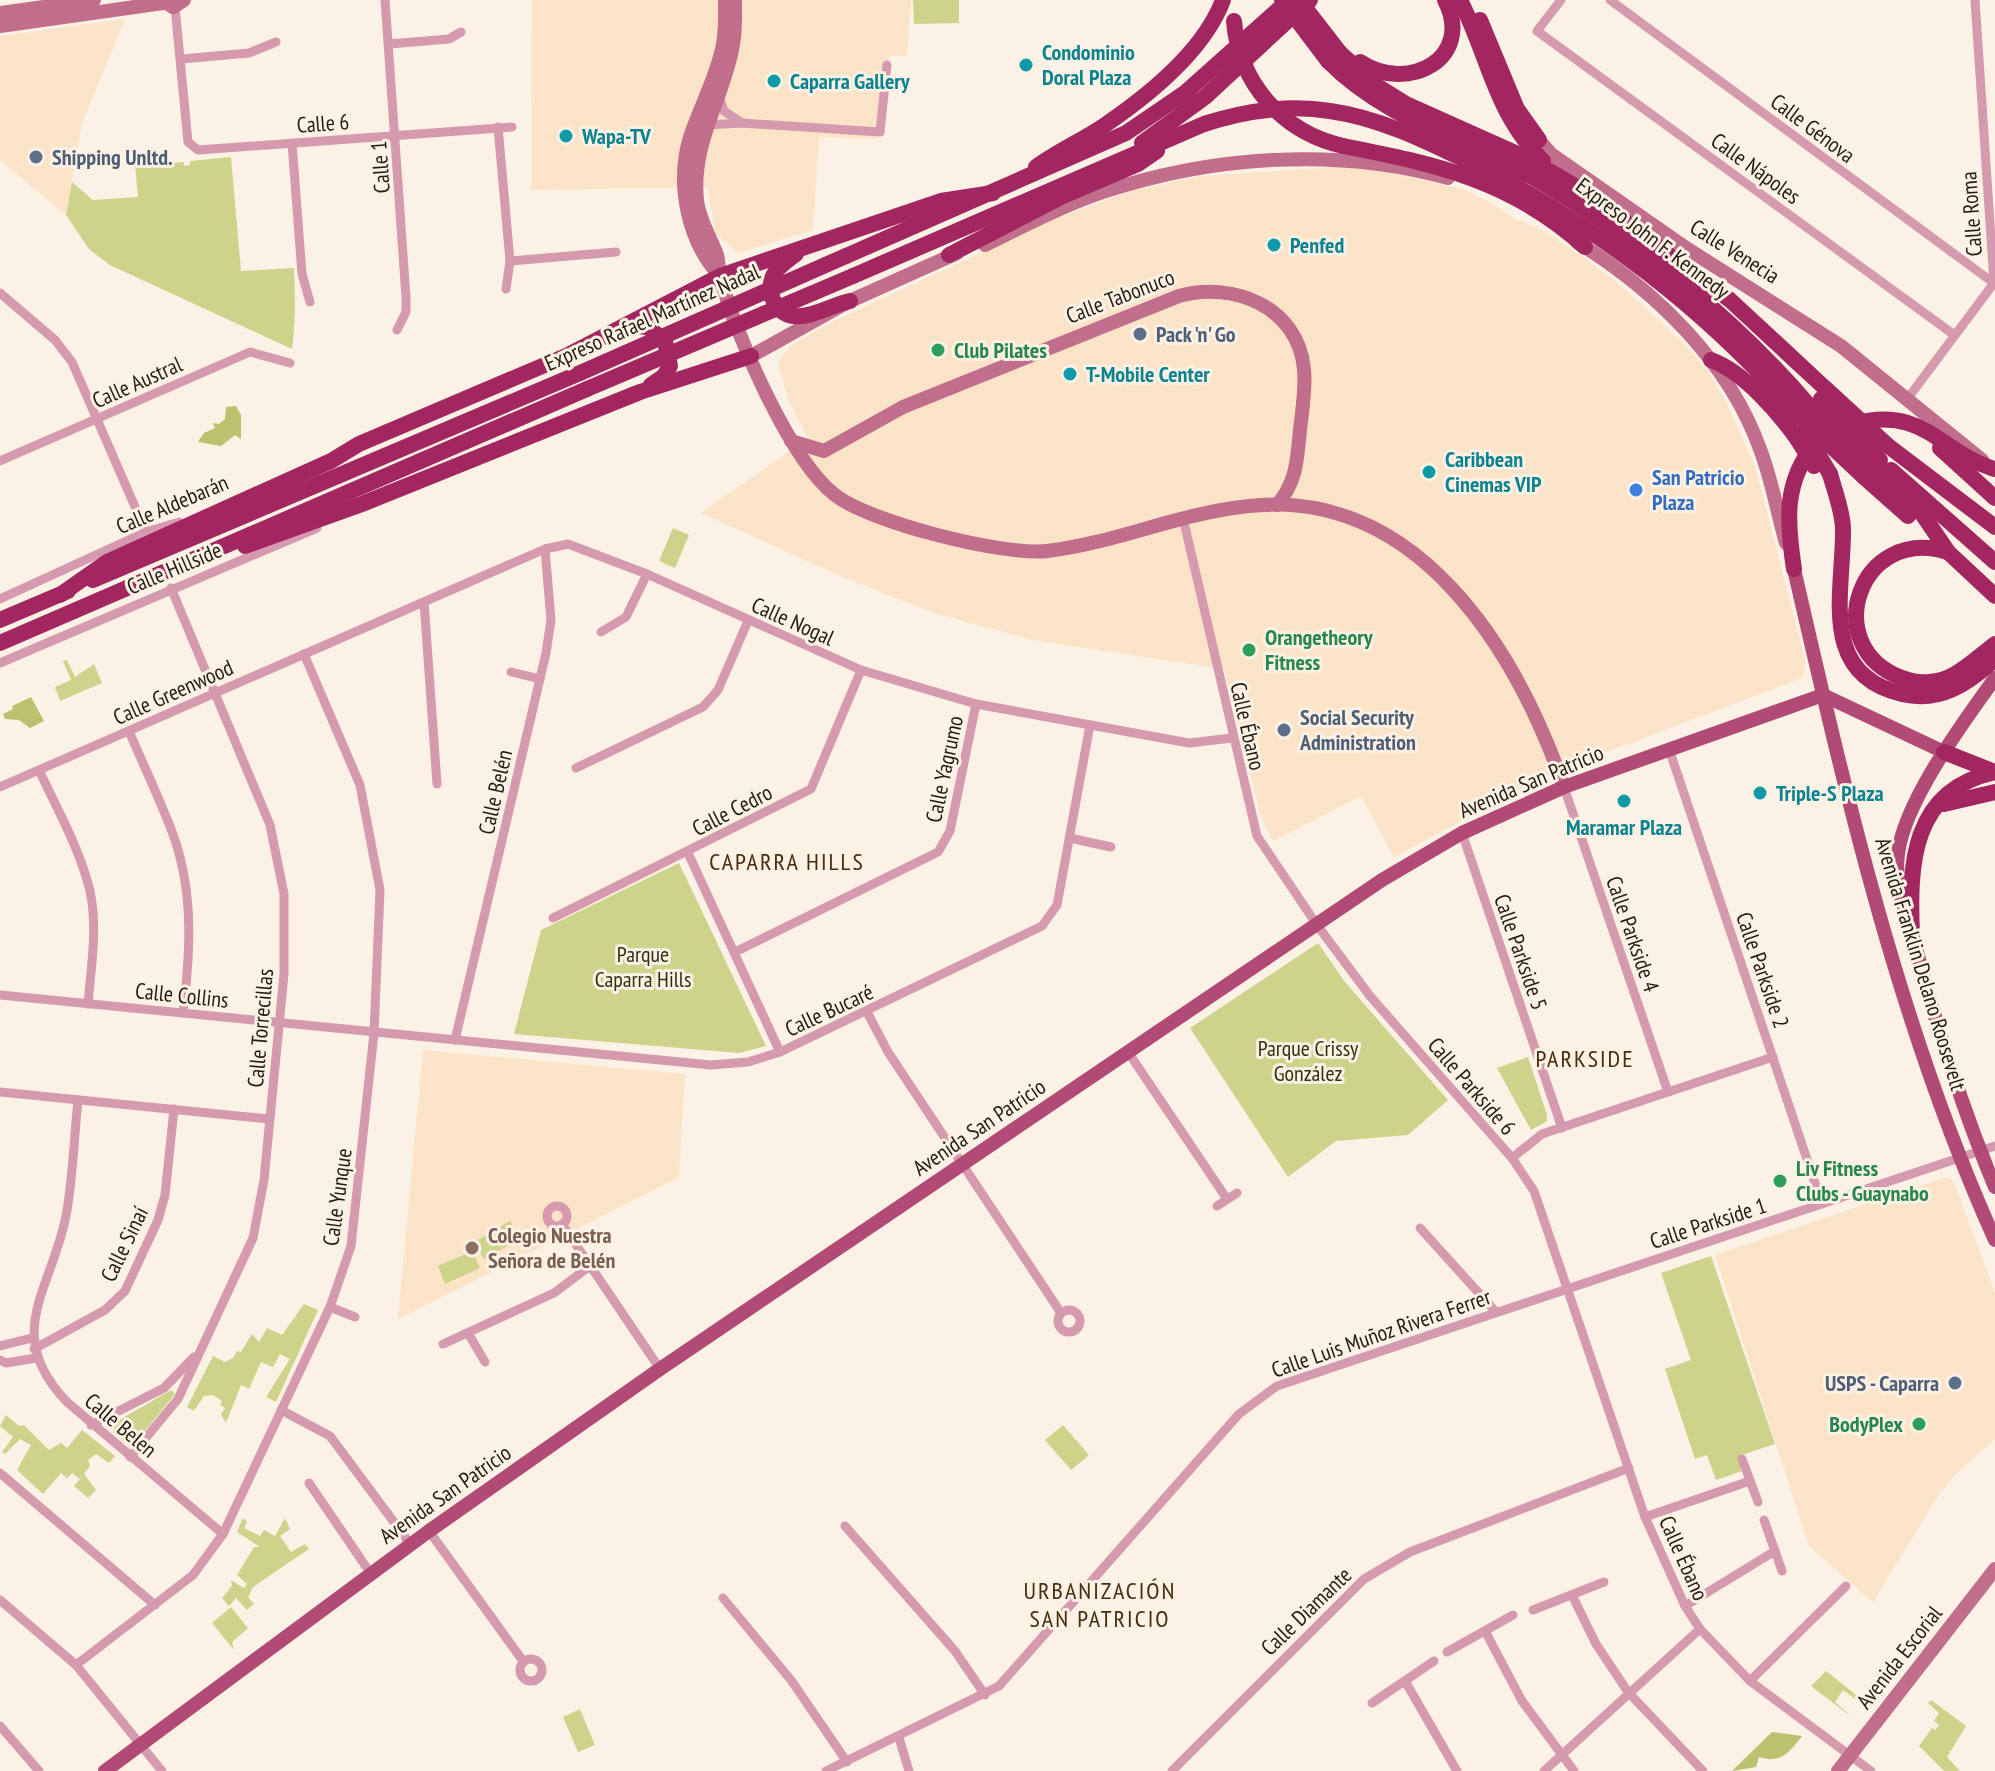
<svg xmlns="http://www.w3.org/2000/svg" width="1995" height="1771" font-family="'PT Sans Narrow',sans-serif">
	<style>
		.built { fill: #fbe3c7 }
		.green { fill: #cdd38b }
		.forest { fill: #bac16f }
		.lines { fill: none; stroke-linecap: round; stroke-linejoin: round }
		.street { stroke: #d59aae; stroke-width: 9 }
		.secondary { stroke: #c16d8c; stroke-width: 14 }
		.primary { stroke: #b14a74; stroke-width: 14 }
		.highway { stroke: #a22760; stroke-width: 16 }
		.highway-bridge { stroke: #a22760; stroke-width: 16 }
		.culture-dot { fill: #0f9aa8; stroke: #fbf1e5; stroke-width: 3 }
		.service-dot { fill: #5c6f8a; stroke: #fbf1e5; stroke-width: 3 }
		.leisure-dot { fill: #2e9e5b; stroke: #fbf1e5; stroke-width: 3 }
		.shop-dot { fill: #3f7fe0; stroke: #fbf1e5; stroke-width: 3 }
		.education-dot { fill: #8d6e63; stroke: #fbf1e5; stroke-width: 3 }
		.labels { text-anchor: middle; stroke-width: 6; stroke-linejoin: round; paint-order: stroke }
		.culture-label { font-size: 22px; font-weight: bold; fill: #0d838f; stroke: #fbf1e5; text-anchor: start }
		.street-label { font-size: 22px; fill: #241c11; stroke: #fbf1e5 }
		.service-label { font-size: 22px; font-weight: bold; fill: #4e5e75; stroke: #fbf1e5; text-anchor: start }
		.leisure-label { font-size: 22px; font-weight: bold; fill: #27864d; stroke: #fbf1e5; text-anchor: start }
		.shop-label { font-size: 22px; font-weight: bold; fill: #366cbe; stroke: #fbf1e5; text-anchor: start }
		.park-label { font-size: 22px; fill: #30320e; stroke: #fbf1e5 }
		.education-label { font-size: 22px; font-weight: bold; fill: #785e54; stroke: #fbf1e5; text-anchor: start }
		.neighbourhood-label { font-size: 24px; letter-spacing: 2px; fill: #472d0c; stroke: #fbf1e5 }
	</style>
	<rect width="100%" height="100%" fill="#fbf1e5"/>
	<g class="built">
		<polygon points="532,0 911,0 907,56 890,56 877,139 819,137 813,230 738,253 716,234 707,187 531,190"/>
		<polygon points="125,19 82,123 66,215 0,160 0,36"/>
		<polygon points="1334,167 1378,170 1417,179 1466,190 1494,205 1513,218 1546,232 1586,259 1625,289 1684,344 1707,370 1725,400 1755,466 1806,664 1802,678 1552,773 1394,857 1361,796 1273,841 1261,817 1224,669 1033,640 934,613 845,578 701,513 808,438 789,401 778,363 790,346 830,323 1049,221 1130,191 1203,176"/>
		<polygon points="423,1050 685,1074 679,1177 398,1319"/>
		<polygon points="1944,1178 1950,1179 1955,1185 1995,1293 1995,1439 1955,1474 1937,1497 1873,1602 1809,1546 1715,1255"/>
	</g>
	<g class="green">
		<polygon points="913,0 959,0 959,23 914,24"/>
		<path d="M231 157 241 271 294 268C295 296 296 321 292 349L110 265 89 249 66 215 72 182 93 200 138 197 135 165 184 162V166L190 165V161Z"/>
		<polygon points="673,528 689,535 675,568 659,561"/>
		<polygon points="67,660 75,677 94,664 102,683 60,701 55,687 71,680 63,661"/>
		<polygon points="679,863 766,1046 739,1053 514,1034 541,930"/>
		<polygon points="1318,943 1345,982 1448,1100 1408,1135 1336,1141 1288,1177 1190,1028"/>
		<polygon points="1528,1057 1547,1115 1547,1121 1531,1130 1497,1068"/>
		<polygon points="510,1221 520,1239 484,1259 474,1242"/>
		<polygon points="472,1251 480,1268 445,1284 438,1266"/>
		<polygon points="1711,1256 1775,1444 1738,1456 1742,1471 1716,1480 1707,1455 1695,1459 1665,1369 1691,1360 1661,1273"/>
		<polygon points="304,1304 318,1310 276,1402 266,1397 290,1359 280,1354 273,1367 261,1362 249,1389 241,1385 226,1423 221,1414 225,1408 220,1405 222,1401 213,1395 204,1396 194,1411 187,1407 213,1356 225,1362 233,1358 237,1351 241,1352 252,1334 259,1342 267,1328 282,1335"/>
		<polygon points="171,1390 175,1394 136,1442 126,1444 113,1432 116,1422"/>
		<polygon points="6,1415 19,1426 24,1425 49,1450 61,1443 67,1448 82,1430 115,1456 109,1463 96,1454 88,1460 90,1466 84,1474 96,1490 88,1498 74,1486 80,1479 72,1473 67,1478 61,1473 43,1494 17,1470 31,1445 20,1439 5,1454 2,1452 13,1437 0,1426"/>
		<polygon points="1063,1425 1089,1455 1071,1470 1045,1440"/>
		<polygon points="243,1518 247,1522 244,1528 260,1536 264,1530 275,1536 285,1518 290,1529 280,1536 291,1552 305,1544 309,1549 253,1587 248,1597 254,1604 247,1610 236,1598 229,1606 222,1598 232,1586 231,1580 244,1588 247,1584 237,1575 254,1547 260,1547 237,1532"/>
		<polygon points="231,1607 248,1628 232,1642 234,1650 212,1623"/>
		<polygon points="1826,1671 1865,1702 1863,1705 1843,1690 1835,1702 1853,1718 1811,1686"/>
		<polygon points="1931,1700 1966,1726 1947,1757 1960,1771 1944,1771 1919,1746 1932,1728 1935,1730 1939,1725 1934,1721 1939,1713 1928,1703"/>
		<polygon points="580,1709 595,1745 578,1752 563,1717"/>
	</g>
	<g class="forest">
		<polygon points="236,406 241,415 241,439 235,435 221,446 198,442 204,433 215,428 213,423 219,424 225,419 226,407"/>
		<polygon points="31,697 44,721 30,728 19,720 5,719 3,714 13,709 12,706"/>
		<path d="M1772 1732 1802 1736C1789 1753 1780 1764 1759 1757L1756 1767 1732 1771Z"/>
	</g>
	<g class="lines">
		<g class="street">
			<polyline points="385,0 406,297 406,312 397,330"/>
			<polyline points="1561,0 1537,31 1953,334"/>
			<polyline points="1610,0 1995,284"/>
			<polyline points="175,7 188,142 198,150 512,127"/>
			<polyline points="389,44 449,39 461,32"/>
			<polyline points="181,59 249,53 276,42"/>
			<polyline points="719,97 724,111 742,123"/>
			<polyline points="707,125 742,123 880,132 887,65"/>
			<polyline points="498,127 510,261 506,289"/>
			<polyline points="292,143 302,274 310,302"/>
			<polyline points="510,261 616,252"/>
			<polyline points="0,293 55,340 72,362 146,532"/>
			<polyline points="1908,398 1994,283 1975,0"/>
			<polyline points="0,461 250,352 290,363"/>
			<polyline points="1183,518 1257,836 1317,925 1370,996 1512,1158 1534,1191 1645,1517 1685,1606 1700,1629 1750,1681 1871,1771"/>
			<polyline points="0,599 146,532 179,522"/>
			<polyline points="424,602 437,784"/>
			<polyline points="601,632 626,617 647,574"/>
			<polyline points="0,663 317,528"/>
			<polyline points="511,672 540,679"/>
			<path d="M129 731C144 767 162 803 175 840 194 897 190 955 183 1013"/>
			<polyline points="1669,749 1822,1204"/>
			<polyline points="576,768 703,707 718,690 748,621"/>
			<path d="M39 770C57 809 80 849 90 891 98 928 91 967 88 1004"/>
			<polyline points="0,787 545,549 568,544 647,574 861,670 976,704 1189,743 1232,738"/>
			<polyline points="1564,787 1668,1092"/>
			<polyline points="1462,833 1562,1128"/>
			<polyline points="1070,838 1111,847"/>
			<polyline points="688,853 780,1052"/>
			<polyline points="553,918 811,789 861,670"/>
			<polyline points="735,952 938,852 950,831 976,704"/>
			<polyline points="0,995 711,1065 748,1062 780,1052 1042,926 1057,905 1090,725"/>
			<polyline points="867,1012 888,1052 1061,1313"/>
			<polyline points="455,1040 546,653 551,620 545,549"/>
			<polyline points="1128,1052 1227,1199"/>
			<polyline points="0,1092 269,1119"/>
			<path d="M78 1100C74 1138 73 1178 66 1216 51 1291 2 1334 67 1402L223 1534"/>
			<polyline points="1512,1158 1542,1134 1773,1057"/>
			<circle cx="557" cy="1216" r="10"/>
			<polyline points="1217,1206 1237,1193"/>
			<polyline points="562,1224 660,1369"/>
			<polyline points="1420,1228 1496,1312"/>
			<polyline points="330,1307 355,1317"/>
			<circle cx="1069" cy="1321" r="11"/>
			<polyline points="468,1333 485,1362"/>
			<polyline points="443,1344 554,1293 590,1266"/>
			<polyline points="0,1346 32,1338"/>
			<polyline points="34,1349 105,1310 125,1291 158,1220 165,1195 174,1109"/>
			<polyline points="0,1360 6,1363 36,1358"/>
			<polyline points="281,1410 330,1436 411,1545"/>
			<polyline points="91,1425 164,1388 194,1357"/>
			<polyline points="130,1457 178,1399 253,1238 264,1180 284,974 284,894 270,825 171,588"/>
			<polyline points="1742,1459 1758,1502"/>
			<polyline points="0,1473 155,1605"/>
			<polyline points="309,1483 371,1574"/>
			<polyline points="1645,1517 1750,1481"/>
			<polyline points="1764,1520 1782,1571"/>
			<polyline points="845,1526 955,1651 985,1695"/>
			<polyline points="429,1531 523,1661"/>
			<polyline points="1572,1595 1596,1644 1628,1692 1703,1771"/>
			<polyline points="723,1598 791,1680 847,1762"/>
			<polyline points="0,1600 76,1665 162,1771"/>
			<polyline points="1685,1606 1775,1551"/>
			<polyline points="1533,1610 1604,1582"/>
			<polyline points="1485,1631 1522,1701 1574,1771"/>
			<polyline points="1447,1652 1513,1615"/>
			<circle cx="531" cy="1670" r="11"/>
			<polyline points="76,1665 193,1575 223,1534 330,1307 351,1246 374,1033 380,890 360,785 304,654"/>
			<polyline points="1405,1681 1457,1771"/>
			<polyline points="1750,1681 1846,1586"/>
			<polyline points="1372,1703 1434,1661"/>
			<polyline points="0,1726 39,1771"/>
			<polyline points="899,1738 909,1771"/>
			<polyline points="826,1771 999,1686 1239,1414 1277,1386 1995,1146"/>
			<polyline points="1172,1771 1364,1579 1410,1552 1629,1468"/>
			<polyline points="1544,1771 1700,1629"/>
		</g>
		<g class="secondary">
			<polyline points="162,0 173,7 184,0"/>
			<path d="M735 0C735 17 736 33 732 50 721 103 691 145 697 201 700 222 710 236 717 255 719 261 718 269 720 276 734 331 790 461 835 495 869 522 1003 556 1047 551 1115 543 1180 513 1249 506 1418 488 1516 650 1564 787"/>
			<polyline points="0,13 94,0"/>
			<polyline points="0,26 163,3"/>
			<polyline points="1539,140 1551,154 1686,248 1841,346 1982,460"/>
			<path d="M1577 242C1655 290 1729 362 1760 449 1772 480 1777 512 1786 543"/>
			<path d="M985 245C1023 226 1062 206 1103 192 1212 156 1336 147 1448 178"/>
			<path d="M720 276C687 241 676 183 690 137 700 107 715 80 722 49 726 34 725 16 725 0"/>
			<polyline points="751,356 850,301 957,253"/>
			<path d="M791 441 824 451 903 407 1179 296C1234 281 1298 307 1304 369 1306 389 1302 411 1300 430 1297 460 1297 481 1277 505"/>
			<polyline points="1838,1771 1995,1569"/>
		</g>
		<g class="primary">
			<path d="M1794 569C1846 796 1899 1027 1995 1240"/>
			<path d="M1995 678C1964 721 1904 802 1898 854 1894 882 1905 910 1913 937 1935 1022 1961 1106 1995 1187"/>
			<polyline points="105,1771 429,1531 660,1369 1382,880 1462,833 1564,787 1823,695 1944,752"/>
		</g>
		<g class="highway">
			<path d="M1460 0C1490 59 1494 112 1543 161"/>
			<polyline points="1480,20 1517,109 1539,140"/>
			<polyline points="1340,53 1377,86 1406,104 1529,159 1583,191 1730,300 1827,390"/>
			<path d="M1328 61C1387 121 1468 140 1539 181 1632 234 1742 326 1811 408"/>
			<path d="M1360 62C1408 94 1475 58 1445 0"/>
			<polyline points="1142,143 1205,97 1310,0"/>
			<path d="M1343 146C1436 164 1513 181 1585 247"/>
			<path d="M1036 167C1058 151 1083 140 1105 125 1149 95 1204 51 1223 0"/>
			<path d="M796 254C789 259 781 265 776 271 764 287 773 314 794 316 811 318 832 305 850 301"/>
			<polyline points="949,255 1061,197 1138,164 1157,151"/>
			<polyline points="846,256 1126,133 1186,92 1289,0"/>
			<path d="M853 276 1204 124C1245 111 1287 104 1330 111 1380 118 1426 141 1471 163 1596 224 1709 312 1800 417"/>
			<polyline points="623,328 646,326 665,341 670,366 664,376 651,385"/>
			<path d="M1711 360C1744 372 1778 412 1798 440"/>
			<path d="M1853 424C1924 405 1938 451 1994 469"/>
			<polyline points="1887,445 1995,527"/>
			<polyline points="1940,448 1995,498"/>
			<polyline points="1873,468 1923,515 1948,552 1995,596"/>
			<polyline points="1891,470 1995,562"/>
			<path d="M1830 474C1835 492 1842 509 1843 528 1844 591 1817 674 1902 694 1940 703 1968 684 1995 659"/>
			<polyline points="1864,477 1908,516"/>
			<polyline points="245,546 362,504 640,392 751,356"/>
			<path d="M1948 552C1859 524 1818 647 1902 678 1919 685 1940 683 1955 674 1969 666 1982 654 1995 644"/>
			<path d="M1794 569C1787 523 1783 482 1815 444"/>
			<polyline points="93,580 580,373"/>
			<polyline points="60,595 107,562 331,461 359,444 566,356 720,276 941,201 993,193"/>
			<polyline points="0,620 68,591"/>
			<polyline points="0,643 587,389"/>
			<polyline points="1944,752 1995,772"/>
			<polyline points="1944,804 1995,792"/>
			<path d="M1912 935C1909 865 1911 790 1995 772"/>
		</g>
		<g class="highway-bridge">
			<polyline points="1282,0 1328,61"/>
			<polyline points="1299,0 1340,53"/>
			<path d="M1234 21C1239 83 1282 132 1343 146"/>
			<polyline points="580,373 846,256"/>
			<polyline points="587,389 853,276"/>
			<polyline points="1827,390 1887,445"/>
			<polyline points="1821,399 1880,460"/>
			<polyline points="1811,408 1873,468"/>
			<polyline points="1800,417 1864,477"/>
			<polyline points="1804,430 1830,474"/>
			<polyline points="1798,440 1814,466"/>
		</g>
	</g>
	<g class="culture-dot">
		<circle cx="1026" cy="65" r="8"/>
		<circle cx="774" cy="81" r="8"/>
		<circle cx="566" cy="136" r="8"/>
		<circle cx="1274" cy="245" r="8"/>
		<circle cx="1070" cy="374" r="8"/>
		<circle cx="1429" cy="472" r="8"/>
		<circle cx="1760" cy="793" r="8"/>
		<circle cx="1624" cy="801" r="8"/>
	</g>
	<g class="service-dot">
		<circle cx="36" cy="157" r="8"/>
		<circle cx="1140" cy="334" r="8"/>
		<circle cx="1284" cy="730" r="8"/>
		<circle cx="1955" cy="1383" r="8"/>
	</g>
	<g class="leisure-dot">
		<circle cx="938" cy="350" r="8"/>
		<circle cx="1249" cy="650" r="8"/>
		<circle cx="1780" cy="1181" r="8"/>
		<circle cx="1919" cy="1424" r="8"/>
	</g>
	<circle class="shop-dot" cx="1636" cy="490" r="8"/>
	<circle class="education-dot" cx="472" cy="1248" r="8"/>
	<g class="labels">
		<g class="culture-label">
			<text x="1042" y="60">Condominio<tspan x="1042" dy="25">Doral Plaza</tspan></text>
			<text x="790" y="89">Caparra Gallery</text>
			<text x="582" y="144">Wapa-TV</text>
			<text x="1290" y="253">Penfed</text>
			<text x="1086" y="382">T-Mobile Center</text>
			<text x="1445" y="467">Caribbean<tspan x="1445" dy="25">Cinemas VIP</tspan></text>
			<text x="1776" y="801">Triple-S Plaza</text>
			<text x="1624" y="835" text-anchor="middle">Maramar Plaza</text>
		</g>
		<g class="street-label">
			<text transform="translate(323 123) rotate(-4)" y="8">Calle 6</text>
			<text transform="translate(1813 128) rotate(37)" y="8">Calle Génova</text>
			<text transform="translate(380 167) rotate(-94)" y="8">Calle 1</text>
			<text transform="translate(1756 168) rotate(36)" y="8">Calle Nápoles</text>
			<text transform="translate(1971 214) rotate(-94)" y="8">Calle Roma</text>
			<text transform="translate(1653 238) rotate(37)" y="8">Expreso John F. Kennedy</text>
			<text transform="translate(1735 251) rotate(32)" y="8">Calle Venecia</text>
			<text transform="translate(1120 296) rotate(-21)" y="8">Calle Tabonuco</text>
			<text transform="translate(652 317) rotate(-24)" y="8">Expreso Rafael Martínez Nadal</text>
			<text transform="translate(137 382) rotate(-24)" y="8">Calle Austral</text>
			<text transform="translate(172 504) rotate(-23)" y="8">Calle Aldebarán</text>
			<text transform="translate(174 568) rotate(-23)" y="8">Calle Hillside</text>
			<text transform="translate(793 621) rotate(24)" y="8">Calle Nogal</text>
			<text transform="translate(173 692) rotate(-24)" y="8">Calle Greenwood</text>
			<text transform="translate(1248 726) rotate(77)" y="8">Calle Ébano</text>
			<text transform="translate(944 769) rotate(-78)" y="8">Calle Yagrumo</text>
			<text transform="translate(1531 781) rotate(-23)" y="8">Avenida San Patricio</text>
			<text transform="translate(495 792) rotate(-77)" y="8">Calle Belén</text>
			<text transform="translate(732 810) rotate(-27)" y="8">Calle Cedro</text>
			<text transform="translate(1633 934) rotate(71)" y="8">Calle Parkside 4</text>
			<text transform="translate(1521 952) rotate(71)" y="8">Calle Parkside 5</text>
			<text transform="translate(1921 964) rotate(73)" y="8">Avenida Franklin Delano Roosevelt</text>
			<text transform="translate(1763 970) rotate(71)" y="8">Calle Parkside 2</text>
			<text transform="translate(182 995) rotate(6)" y="8">Calle Collins</text>
			<text transform="translate(829 1010) rotate(-25)" y="8">Calle Bucaré</text>
			<text transform="translate(260 1028) rotate(-85)" y="8">Calle Torrecillas</text>
			<text transform="translate(1472 1086) rotate(49)" y="8">Calle Parkside 6</text>
			<text transform="translate(979 1127) rotate(-34)" y="8">Avenida San Patricio</text>
			<text transform="translate(337 1197) rotate(-82)" y="8">Calle Yunque</text>
			<text transform="translate(1708 1223) rotate(-18)" y="8">Calle Parkside 1</text>
			<text transform="translate(124 1244) rotate(-64)" y="8">Calle Sinaí</text>
			<text transform="translate(1381 1333) rotate(-19)" y="8">Calle Luis Muñoz Rivera Ferrer</text>
			<text transform="translate(121 1425) rotate(40)" y="8">Calle Belen</text>
			<text transform="translate(445 1494) rotate(-35)" y="8">Avenida San Patricio</text>
			<text transform="translate(1684 1558) rotate(66)" y="8">Calle Ébano</text>
			<text transform="translate(1306 1611) rotate(-44)" y="8">Calle Diamante</text>
			<text transform="translate(1899 1657) rotate(-52)" y="8">Avenida Escorial</text>
		</g>
		<g class="service-label">
			<text x="52" y="165">Shipping Unltd.</text>
			<text x="1156" y="342">Pack 'n' Go</text>
			<text x="1300" y="725">Social Security<tspan x="1300" dy="25">Administration</tspan></text>
			<text x="1939" y="1391" text-anchor="end">USPS - Caparra</text>
		</g>
		<g class="leisure-label">
			<text x="954" y="358">Club Pilates</text>
			<text x="1265" y="645">Orangetheory<tspan x="1265" dy="25">Fitness</tspan></text>
			<text x="1796" y="1176">Liv Fitness<tspan x="1796" dy="25">Clubs - Guaynabo</tspan></text>
			<text x="1903" y="1432" text-anchor="end">BodyPlex</text>
		</g>
		<g class="shop-label">
			<text x="1652" y="485">San Patricio<tspan x="1652" dy="25">Plaza</tspan></text>
		</g>
		<g class="park-label">
			<text x="643" y="962">Parque<tspan x="643" dy="25">Caparra Hills</tspan></text>
			<text x="1308" y="1056">Parque Crissy<tspan x="1308" dy="25">González</tspan></text>
		</g>
		<g class="education-label">
			<text x="488" y="1243">Colegio Nuestra<tspan x="488" dy="25">Señora de Belén</tspan></text>
		</g>
		<g class="neighbourhood-label">
			<text x="787" y="870">CAPARRA HILLS</text>
			<text x="1585" y="1067">PARKSIDE</text>
			<text x="1100" y="1599">URBANIZACIÓN<tspan x="1100" dy="28">SAN PATRICIO</tspan></text>
		</g>
	</g>
</svg>
